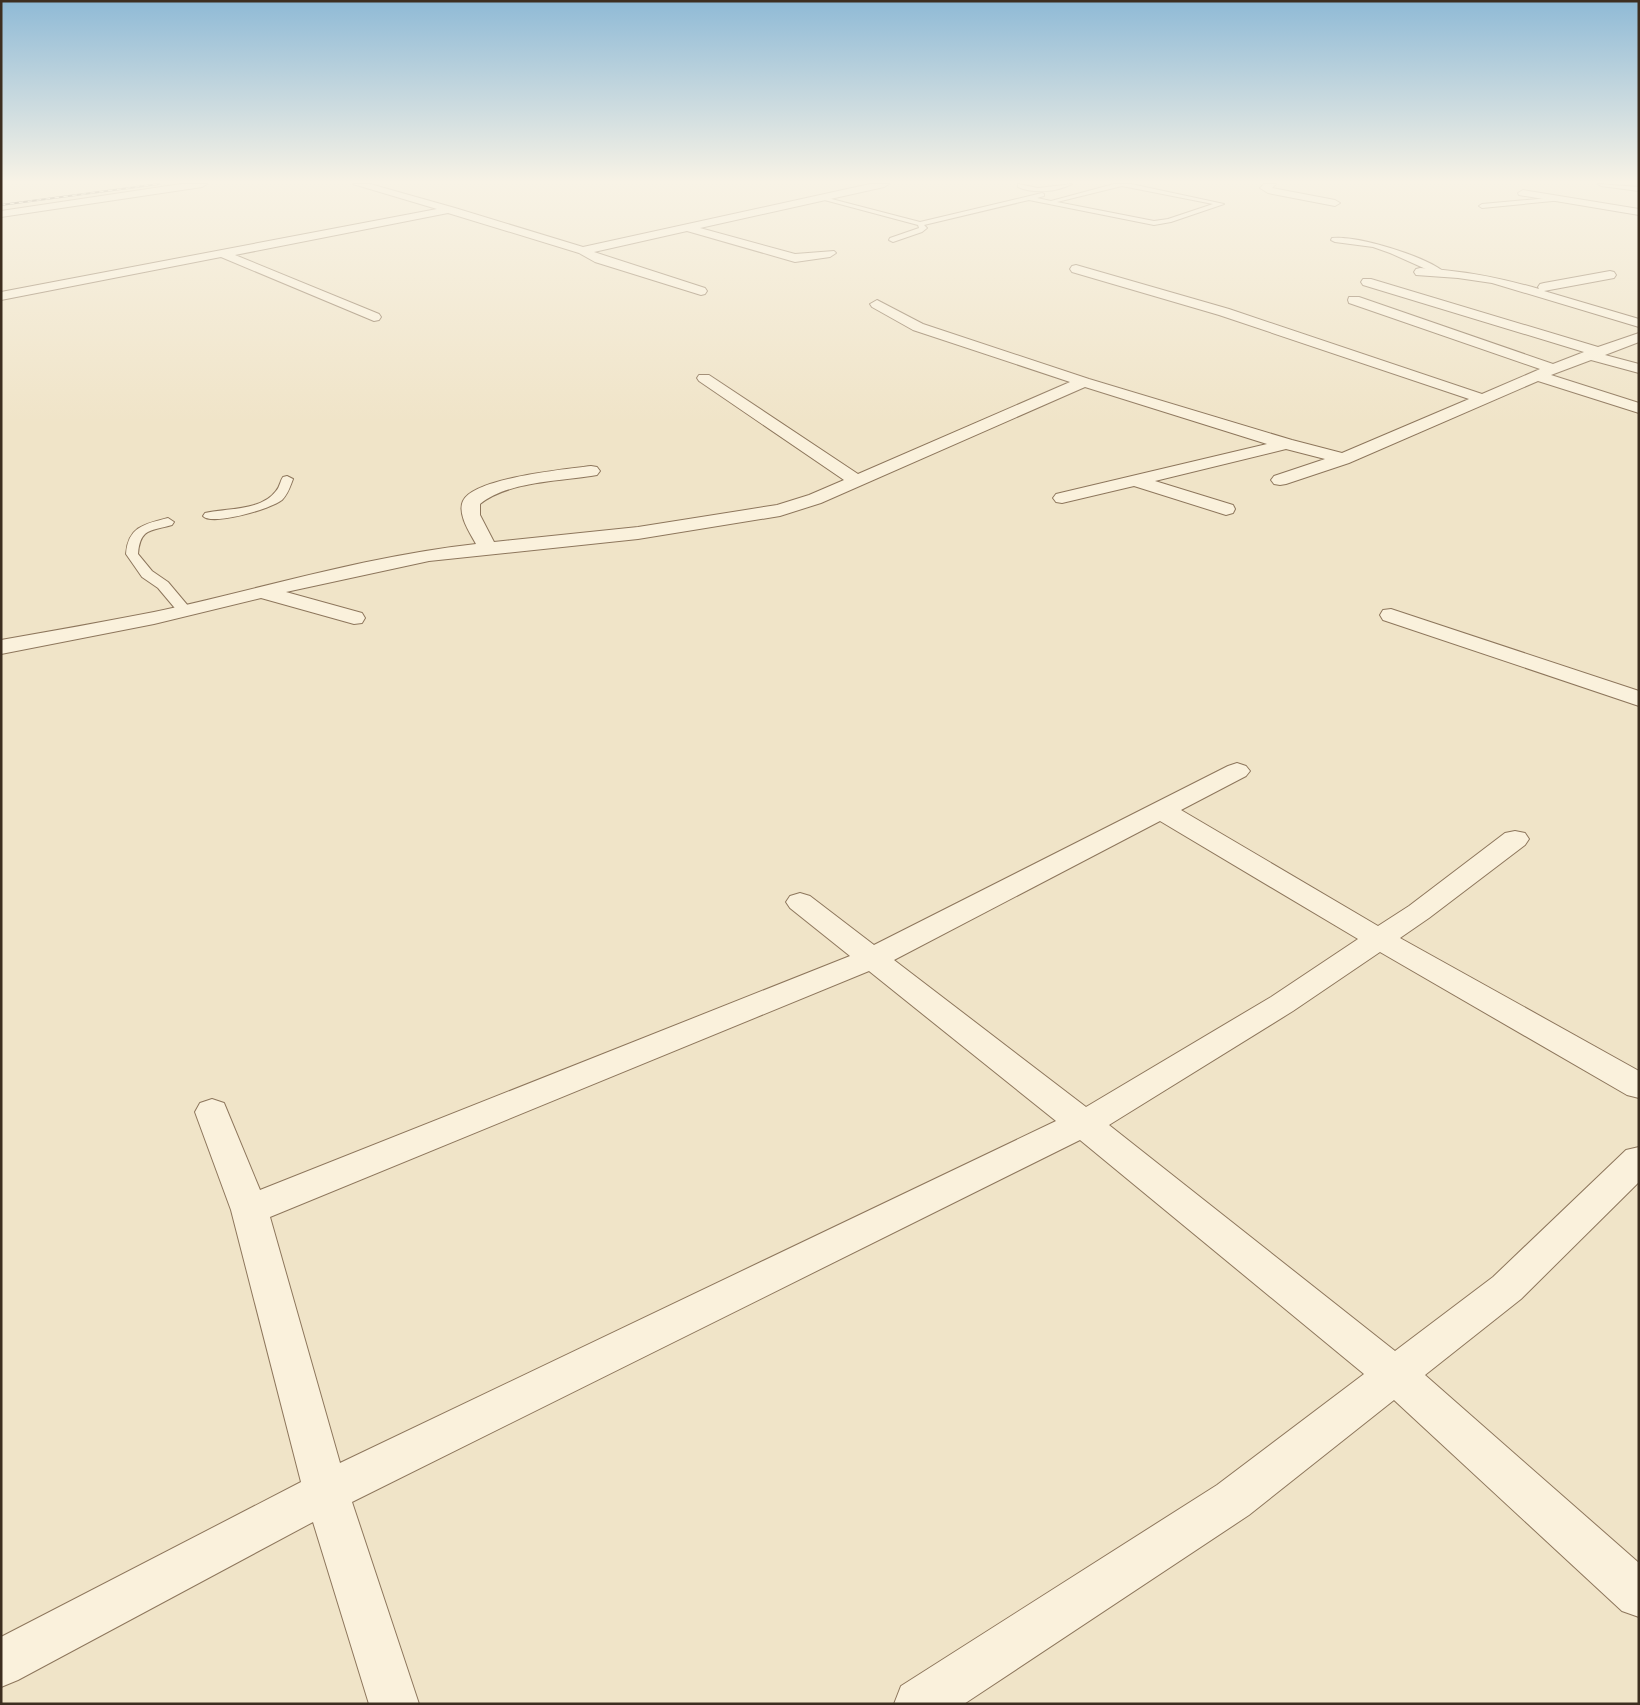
<svg xmlns="http://www.w3.org/2000/svg" width="1640" height="1705" font-family="Georgia,serif">
	<style>
		.lines { fill: none; stroke-linecap: round; stroke-linejoin: round }
		.lane-casing { stroke: #8d765c; stroke-width: 2 }
		.street-casing { stroke: #8d765c; stroke-width: 2 }
		.lane { fill: #faf1dc; fill-rule: evenodd }
		.street { fill: #faf1dc; fill-rule: evenodd }
		.rail-casing { stroke: #3d2e20; stroke-width: 2 }
		.rail { stroke: #f7eed8; stroke-width: 1; stroke-dasharray: 4.5; stroke-linecap: butt }
	</style>
	<rect width="100%" height="100%" fill="#f0e4c8"/>
	<g class="lines">
		<defs>
			<g id="lane">
				<path d="M1018 184 1038 188 1072 184C1056 192 1034 194 1018 187Z"/>
				<path d="M1114 184H1131L1224 204 1171 222 1154 225 1029 200 924 225 927 228 922 232 893 242 889 240 890 238 919 228 918 225 817 198 820 196 920 222 1042 193 1044 194V196L1037 198 1051 201ZM1122 186 1213 204 1168 219 1154 221 1057 202Z"/>
				<polygon points="1598,184 1639,187 1639,191 1601,186"/>
				<polygon points="1561,197 1564,199 1563,200 1482,208 1479,206 1482,204"/>
				<path d="M1332 238C1357 235 1425 256 1444 272L1437 274 1390 253 1373 247 1335 242 1331 240Z"/>
				<path d="M287 476 293 479C290 487 288 494 282 500 271 509 212 526 203 516L205 513C227 508 261 511 276 491 280 487 280 481 283 477Z"/>
				<path d="M168 518 174 522 172 525C151 531 140 528 138 554L152 571 168 582 189 607 191 610 184 614 179 613 158 588 142 577 126 554C128 527 144 524 168 518Z"/>
			</g>
			<g id="street">
				<polygon points="181,184 207,184 202,187 1,217 1,211"/>
				<polygon points="353,184 370,184 455,208 583,247 870,184 889,184 884,187 700,228 795,254 834,251 836,253 830,257 795,262 687,231 594,252 705,288 707,291 705,294 701,295 595,262 579,253 448,213 235,255 379,314 381,317 379,320 374,321 221,257 1,300 1,292 437,209"/>
				<polygon points="1264,184 1276,184 1272,188 1335,200 1340,203 1335,206 1268,193 1260,188"/>
				<polygon points="1523,190 1639,209 1639,215 1519,195 1518,193"/>
				<path d="M1076 265 1229 309 1482 394 1540 369 1349 303 1348 300 1349 297H1359L1553 364 1584 352 1363 285 1361 282 1363 279H1371L1598 347 1639 333V342L1605 355 1639 364V373L1591 360 1551 375 1639 403V413L1538 381 1349 463 1286 484 1280 485 1274 484 1271 480 1274 476 1325 459 1286 449 1155 481 1233 505 1235 509 1233 513 1226 515 1134 486 1062 503 1056 502 1053 498 1056 494 1267 444 1085 387 821 503 780 516 638 539 429 561 286 592 362 613 365 618 362 623 354 624 261 598 154 624 1 654V640C52 631 103 622 154 612 261 589 366 556 476 544 470 533 457 514 463 501 473 478 567 469 591 466L597 467 600 471 597 475 591 476C558 481 507 482 480 504V515L494 542 638 527 777 505 809 495 844 480 699 381 697 378 699 375H709L858 474 1070 382 913 330 872 307 870 304 877 300 923 324 1089 379 1292 440 1342 453 1469 399 1219 315 1072 272 1070 269 1072 266Z"/>
				<path d="M1420 268C1464 271 1497 277 1539 289L1538 287 1540 284 1544 283 1610 271 1614 272 1616 275 1614 278 1544 291 1639 319V327L1492 283 1458 278 1416 275 1414 272 1416 269Z"/>
				<polygon points="1391,609 1639,691 1639,706 1383,620 1380,615 1383,610"/>
				<path d="M1237 763 1246 766 1250 771 1246 776 1181 810 1378 926 1409 906 1505 833 1515 831 1525 833 1529 839 1525 845 1429 918 1400 938 1639 1071V1098L1627 1095 1380 952 1293 1011 1109 1125 1395 1351 1493 1277 1626 1150 1639 1147V1182L1521 1299 1425 1375 1639 1563V1617L1622 1611 1394 1400 1249 1515 964 1704H894L901 1686 1217 1485 1364 1374 1080 1140 352 1502 419 1704H369L313 1522 18 1680 1 1687V1637L301 1482 231 1210 195 1112 200 1103 212 1099 224 1103 260 1190 850 956 790 908 786 902 790 896 800 893 810 896 874 945 1228 766ZM1160 821 1358 939 1271 997 1086 1107 894 960ZM869 971 1056 1121 340 1463 270 1217Z"/>
			</g>
		</defs>
		<use href="#lane" class="lane-casing"/>
		<use href="#street" class="street-casing"/>
		<use href="#lane" class="lane"/>
		<use href="#street" class="street"/>
		<defs>
			<polyline id="rail" points="1,205 159,184"/>
		</defs>
		<use href="#rail" class="rail-casing"/>
		<use href="#rail" class="rail"/>
	</g>
	<linearGradient id="sky" x2="0" y2="1"><stop stop-color="#8fbad6"/><stop offset="0.43" stop-color="#f8f3e6"/><stop offset="1" stop-color="#f8f3e6" stop-opacity="0"/></linearGradient>
	<rect width="1640" height="423" fill="url(#sky)"/>
	<rect width="1640" height="1705" fill="none" stroke="#3d2e20" stroke-width="5"/>
</svg>
